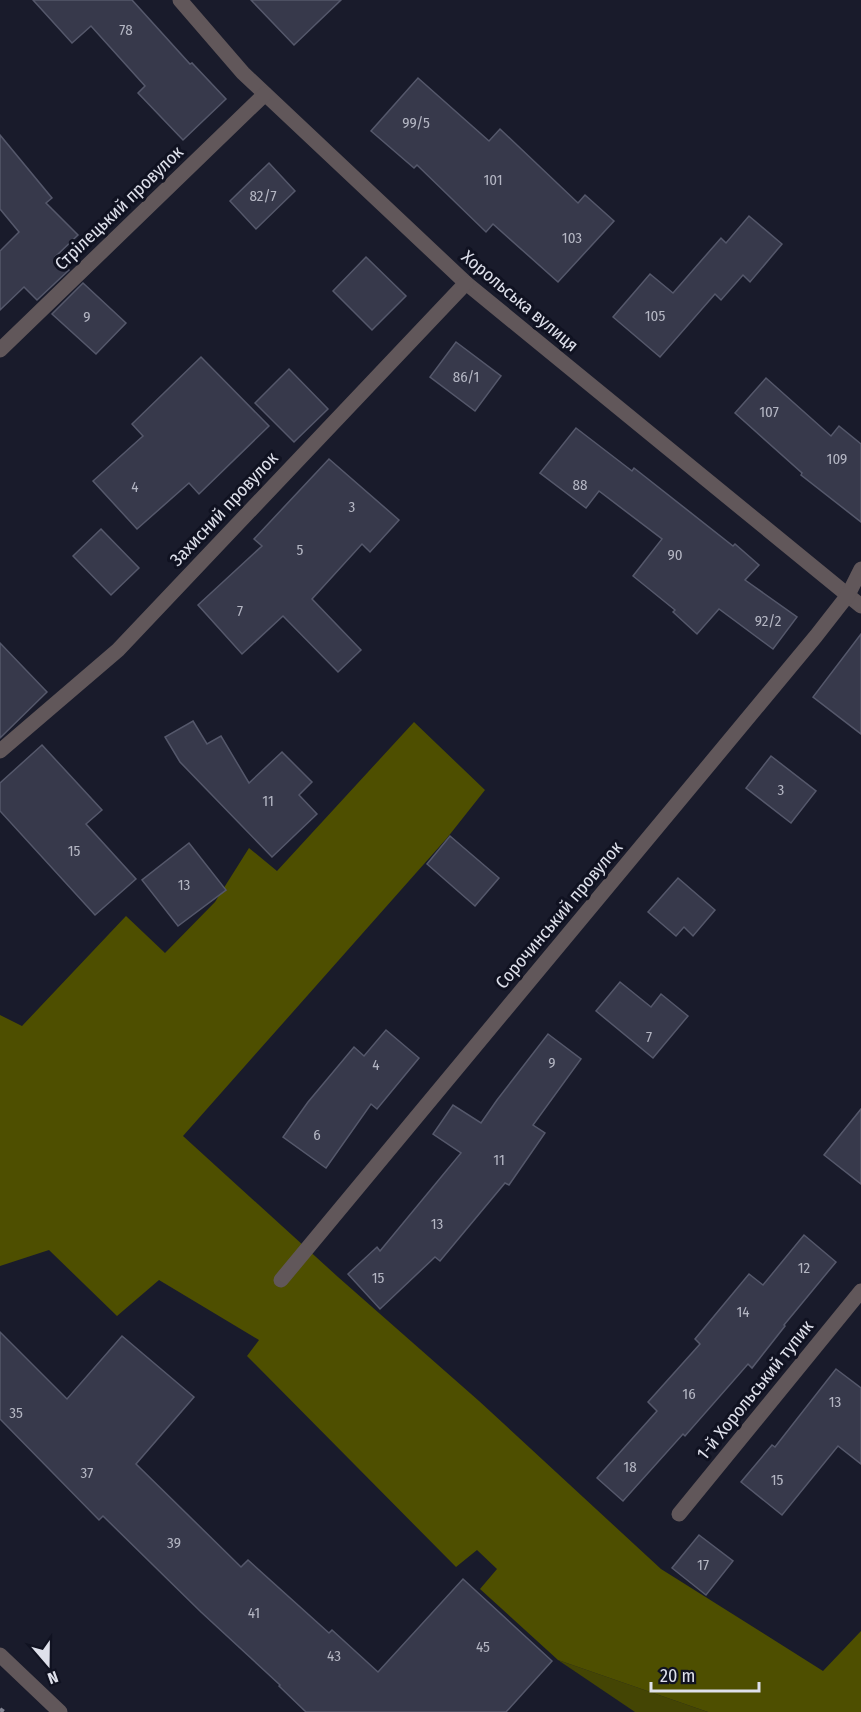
<svg xmlns="http://www.w3.org/2000/svg" width="861" height="1712" font-family="'Fira Sans Condensed',sans-serif">
	<style>
		.green { fill: #444504 }
		.forest { fill: #4e4f00 }
		.building { fill: #37394b; stroke: #55586b; stroke-width: 1.5 }
		.lines { fill: none; stroke-linecap: round; stroke-linejoin: round }
		.path { stroke: #818391; stroke-width: 4; stroke-dasharray: 4.5 4.5; stroke-linecap: butt }
		.minor { stroke: #61575a; stroke-width: 15 }
		.labels { text-anchor: middle; stroke-width: 6; stroke-linejoin: round; paint-order: stroke }
		.number-label { font-size: 15px; fill: #b4b6c3 }
		.street-label { font-size: 18px; fill: #dee0eb; stroke: #101221 }
	</style>
	<rect width="100%" height="100%" fill="#191b2b"/>
	<polygon class="green" points="558,1660 708,1712 635,1712"/>
	<polygon class="forest" points="414,722 485,790 447,838 183,1136 338,1277 479,1401 661,1569 823,1671 861,1631 861,1712 708,1712 558,1660 480,1589 497,1569 477,1550 456,1567 247,1356 259,1340 159,1280 117,1316 49,1250 0,1266 0,1015 22,1026 126,916 165,953 215,902 249,848 277,871"/>
	<g class="building">
		<polygon points="33,0 132,0 190,64 192,63 226,99 183,140 138,93 145,86 91,26 72,43"/>
		<polygon points="251,0 341,0 294,45"/>
		<polygon points="418,78 489,141 500,129 578,203 585,195 614,221 558,282 493,224 486,232 417,165 414,168 371,131"/>
		<polygon points="0,135 52,198 46,203 78,235 55,257 69,270 37,300 24,287 0,310 0,251 19,232 0,209"/>
		<polygon points="269,163 295,191 256,229 230,201"/>
		<polygon points="749,216 782,244 750,282 743,275 721,300 715,294 660,357 613,317 650,274 673,293 721,238 726,243"/>
		<polygon points="366,257 406,296 372,330 333,291"/>
		<polygon points="83,283 126,323 96,354 52,314"/>
		<polygon points="456,342 501,376 475,411 430,377"/>
		<polygon points="201,357 269,426 199,494 189,483 137,529 93,481 143,436 132,424"/>
		<polygon points="289,369 328,409 294,442 255,403"/>
		<polygon points="766,378 831,436 839,426 861,444 861,522 801,475 802,473 735,413"/>
		<polygon points="576,428 632,471 634,468 733,546 735,544 759,565 745,580 797,617 773,649 719,609 697,634 673,612 675,610 633,576 662,539 599,491 586,508 540,473"/>
		<polygon points="329,459 399,520 370,552 362,544 312,599 361,650 338,672 283,616 242,654 198,605 262,546 254,539"/>
		<polygon points="101,529 139,568 111,595 73,556"/>
		<polygon points="861,634 861,734 813,697"/>
		<polygon points="0,643 47,692 0,738"/>
		<polygon points="193,721 207,744 221,736 249,783 282,752 312,782 299,795 317,814 272,857 180,762 165,737"/>
		<polygon points="42,745 102,810 86,824 136,879 95,915 0,811 0,783"/>
		<polygon points="771,756 816,791 791,823 746,788"/>
		<polygon points="450,836 499,878 475,906 427,864"/>
		<polygon points="189,843 226,890 178,926 142,880"/>
		<polygon points="678,878 715,910 693,936 684,927 676,936 648,912"/>
		<polygon points="620,982 651,1007 661,994 688,1016 653,1058 596,1011"/>
		<polygon points="386,1030 419,1058 377,1109 371,1104 326,1168 283,1137 308,1102 354,1047 364,1056"/>
		<polygon points="548,1034 581,1059 533,1125 545,1133 509,1185 505,1183 440,1261 435,1257 380,1309 348,1274 377,1247 380,1251 461,1153 433,1134 453,1105 481,1123 497,1100"/>
		<polygon points="861,1109 861,1184 824,1155"/>
		<polygon points="804,1235 836,1262 784,1325 785,1326 752,1368 748,1364 685,1436 683,1434 623,1501 597,1478 657,1411 648,1402 700,1344 695,1339 749,1274 763,1285"/>
		<polygon points="0,1332 67,1399 122,1336 194,1397 136,1464 241,1567 248,1560 329,1633 332,1630 378,1672 463,1579 552,1661 506,1712 306,1712 279,1686 280,1685 201,1612 103,1516 99,1520 0,1419"/>
		<polygon points="836,1369 861,1388 861,1464 838,1446 782,1515 741,1482 772,1445 775,1447"/>
		<polygon points="699,1535 733,1561 706,1595 672,1568"/>
	</g>
	<g class="lines">
		<polyline class="path" points="0,1709 4,1712"/>
		<g class="minor">
			<polyline points="180,0 243,73 466,283 861,606"/>
			<polyline points="0,350 265,94"/>
			<polyline points="0,751 118,650 466,283"/>
			<polyline points="281,1280 816,636 848,595 861,569"/>
			<polyline points="679,1514 861,1291"/>
			<polyline points="0,1655 60,1712"/>
		</g>
	</g>
	<g class="labels">
		<g class="number-label">
			<text x="126" y="35">78</text>
			<text x="416" y="128">99/5</text>
			<text x="493" y="185">101</text>
			<text x="263" y="201">82/7</text>
			<text x="572" y="243">103</text>
			<text x="655" y="321">105</text>
			<text x="87" y="322">9</text>
			<text x="466" y="382">86/1</text>
			<text x="769" y="417">107</text>
			<text x="837" y="464">109</text>
			<text x="580" y="490">88</text>
			<text x="135" y="492">4</text>
			<text x="352" y="512">3</text>
			<text x="300" y="555">5</text>
			<text x="675" y="560">90</text>
			<text x="240" y="616">7</text>
			<text x="768" y="626">92/2</text>
			<text x="781" y="795">3</text>
			<text x="268" y="806">11</text>
			<text x="74" y="856">15</text>
			<text x="184" y="890">13</text>
			<text x="649" y="1042">7</text>
			<text x="552" y="1068">9</text>
			<text x="376" y="1070">4</text>
			<text x="317" y="1140">6</text>
			<text x="499" y="1165">11</text>
			<text x="437" y="1229">13</text>
			<text x="804" y="1273">12</text>
			<text x="378" y="1283">15</text>
			<text x="743" y="1317">14</text>
			<text x="689" y="1399">16</text>
			<text x="835" y="1407">13</text>
			<text x="16" y="1418">35</text>
			<text x="630" y="1472">18</text>
			<text x="87" y="1478">37</text>
			<text x="777" y="1485">15</text>
			<text x="174" y="1548">39</text>
			<text x="703" y="1570">17</text>
			<text x="254" y="1618">41</text>
			<text x="483" y="1652">45</text>
			<text x="334" y="1661">43</text>
		</g>
		<g class="street-label">
			<text transform="translate(119 208) rotate(-44)" y="6">Стрілецький провулок</text>
			<text transform="translate(520 301) rotate(40)" y="6">Хорольська вулиця</text>
			<text transform="translate(224 509) rotate(-47)" y="6">Захисний провулок</text>
			<text transform="translate(559 915) rotate(-50)" y="6">Сорочинський провулок</text>
			<text transform="translate(755 1390) rotate(-51)" y="6">1-й Хорольський тупик</text>
		</g>
	</g>
	<g transform="translate(48 1664) rotate(160)" stroke="#101221" stroke-width="4.5" paint-order="stroke">
	<path d="M0-4.5L10 22L0 15L-10 22Z" fill="#dee0eb"/>
	<text y="-9" font-size="16" font-weight="bold" text-anchor="middle" fill="#dee0eb">N</text>
	</g>
	<path d="M651 1682v9h108v-9" fill="none" stroke="#dee0eb" stroke-width="3"/>
	<text x="660" y="1682" font-size="18" fill="#dee0eb" stroke="#101221" stroke-width="4.5" paint-order="stroke">20 m</text>
</svg>
